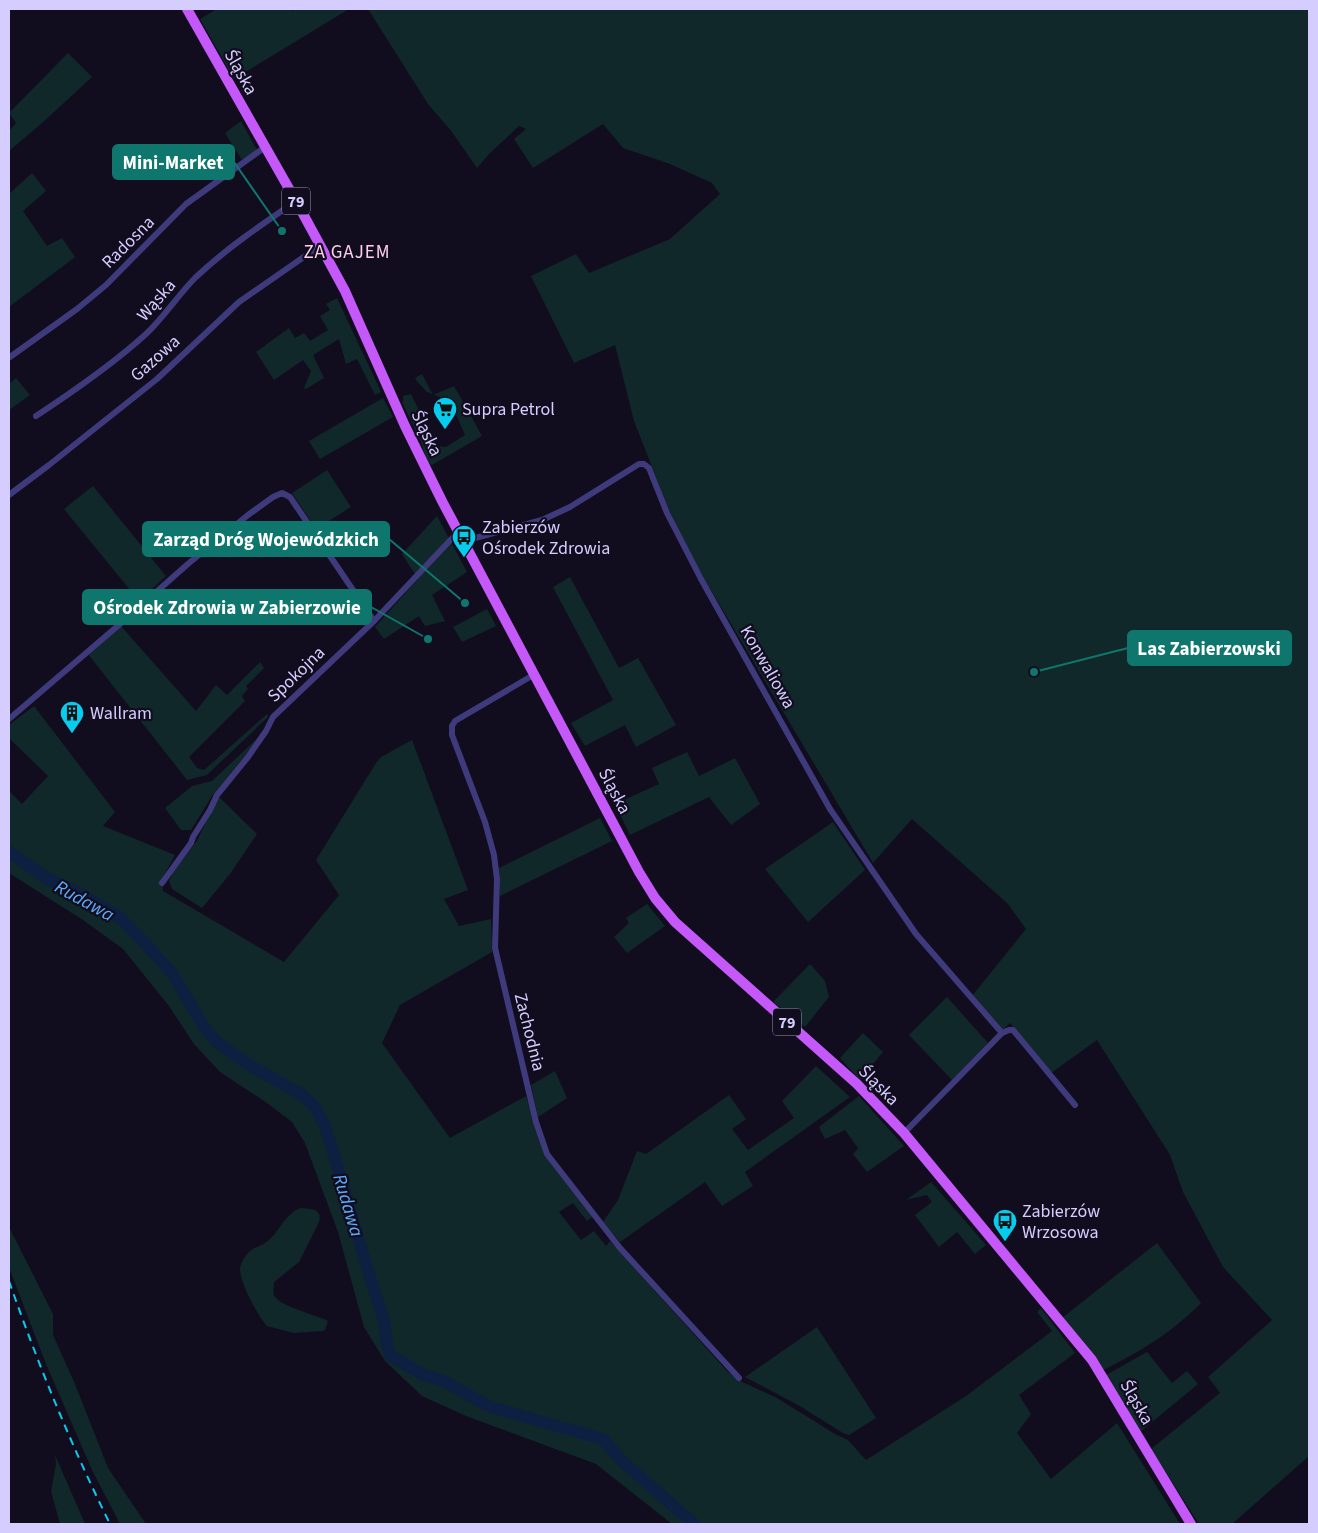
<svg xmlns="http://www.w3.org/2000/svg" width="1318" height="1533" font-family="'Source Sans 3',sans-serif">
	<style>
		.green { fill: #102829 }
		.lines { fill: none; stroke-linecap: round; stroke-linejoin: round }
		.river { stroke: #0e2042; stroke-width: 12 }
		.minor { stroke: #3f3a7c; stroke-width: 6 }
		.primary { stroke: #c458f9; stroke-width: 10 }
		.rail { stroke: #08ccee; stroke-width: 2; stroke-dasharray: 8 6; stroke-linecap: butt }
		.labels { text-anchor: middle; stroke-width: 4.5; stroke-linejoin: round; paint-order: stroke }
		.shield { fill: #110d1f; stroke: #9a93ba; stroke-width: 1 }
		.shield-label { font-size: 16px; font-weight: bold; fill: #d4cdfd }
		.street-label { font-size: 18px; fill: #d4cdfd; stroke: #110d1f }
		.poi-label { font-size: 18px; fill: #d4cdfd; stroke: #110d1f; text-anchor: start }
		.neighbourhood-label { font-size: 19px; letter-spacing: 1px; fill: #fdcfea; stroke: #110d1f }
		.water-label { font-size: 19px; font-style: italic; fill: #5eabfa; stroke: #110d1f }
		.leader { fill: none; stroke: #0f766e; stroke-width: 2 }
		.callout-dot { fill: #0f766e; stroke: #110d1f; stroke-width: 2 }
		.callout { fill: #0f766e; stroke: #0f766e; stroke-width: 2 }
		.callout-label { font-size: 19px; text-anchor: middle; font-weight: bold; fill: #fff }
	</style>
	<rect width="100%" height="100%" fill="#110d1f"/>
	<g class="green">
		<polygon points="217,9 291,9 293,11 296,9 349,9 234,79 200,19"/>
		<polygon points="368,9 1309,9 1309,1456 1232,1524 1199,1524 1151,1449 1220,1393 1208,1377 1272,1320 1223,1267 1183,1192 1170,1155 1097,1040 1051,1073 1010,1023 1000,1032 972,996 1026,929 1007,903 912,819 873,863 695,563 669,510 634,421 615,345 574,363 531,276 576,254 589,273 670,239 720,194 712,183 670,164 623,148 603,124 533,168 514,139 526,129 519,126 489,154 477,168 452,132 428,104"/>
		<polygon points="68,53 92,77 42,123 9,151 9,131 16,123 9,113"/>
		<polygon points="241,121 257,150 242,160 225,133"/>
		<polygon points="32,173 46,191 23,211 47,246 62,238 75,257 9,307 9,194"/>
		<polygon points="337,298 381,392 375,395 357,359 346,364 339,339 313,355 324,378 306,389 304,388 311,371 303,360 274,380 256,352 289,328 295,338 304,333 310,341 328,330 320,316 330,310 326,304"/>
		<polygon points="422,374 433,395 454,386 482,436 432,465 428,463 420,440 403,404 403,396 411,394 436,446 446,447 465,435 450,401 427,392 416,380 415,378"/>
		<polygon points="16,378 30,395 9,410 9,384"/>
		<polygon points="383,398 393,417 320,459 309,441"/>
		<polygon points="327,470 351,507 316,529 292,493"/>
		<polygon points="93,486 166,576 139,601 64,509"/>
		<polygon points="437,516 467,572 432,595 445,621 425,626 419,616 384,639 375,627 418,579 402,554"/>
		<polygon points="570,577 619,668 638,658 676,725 636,747 625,725 585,746 571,723 613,700 553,587"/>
		<polygon points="487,609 496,626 462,642 453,627"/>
		<polygon points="121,626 196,711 216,685 227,695 260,662 264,668 246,686 248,689 242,696 245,701 189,757 197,768 204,770 267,714 268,717 207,775 187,780 88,654"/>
		<polygon points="34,706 115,812 103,826 175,855 162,879 163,891 284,962 339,895 316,860 376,763 381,757 412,740 468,890 444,899 459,926 491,919 492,952 400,1005 382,1043 450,1138 526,1096 545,1156 594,1216 587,1221 573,1203 559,1212 581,1240 594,1231 606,1246 610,1241 726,1370 738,1380 777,1398 835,1434 848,1440 866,1460 966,1396 1052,1331 1037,1312 1041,1308 1075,1353 1019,1395 1031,1414 1017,1433 1051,1479 1117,1423 1180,1524 672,1524 596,1464 466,1416 422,1396 385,1361 364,1327 338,1232 305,1143 292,1122 267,1103 220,1072 194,1044 169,1006 123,949 83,920 9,873 9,791 22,804 48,776 9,738 9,725"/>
		<polygon points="265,731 212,796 191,830 181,830 165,808 192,786 212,781"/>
		<polygon points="687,752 699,776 735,758 760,804 731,825 709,797 630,835 615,804 659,784 652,768"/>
		<polygon points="218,796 257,834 230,874 202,908 172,889 169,881 174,871 197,841"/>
		<polygon points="600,818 612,841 500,896 499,868"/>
		<polygon points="833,822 865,870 808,922 765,869"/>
		<polygon points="647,904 665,926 627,953 614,937 629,923 626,918"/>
		<polygon points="810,964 825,981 829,997 805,1027 773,1002"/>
		<polygon points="947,997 988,1043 952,1080 909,1035"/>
		<polygon points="863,1033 883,1052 860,1080 840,1058"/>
		<polygon points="816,1066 850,1097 745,1172 753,1186 722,1206 705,1182 620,1242 603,1222 618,1200 637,1151 646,1154 729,1095 746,1119 732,1129 748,1150 794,1118 782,1101"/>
		<polygon points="555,1071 567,1098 538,1117 531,1085"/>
		<polygon points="859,1096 904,1146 867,1172 853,1154 858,1148 845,1130 825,1139 819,1127"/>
		<polygon points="931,1182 986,1245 975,1254 957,1232 939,1247 915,1215 932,1202 927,1195 906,1200"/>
		<path d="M300 1208C310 1209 323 1208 319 1222L299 1262 274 1282C274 1286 273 1291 274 1295 278 1306 317 1315 328 1321L325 1330 323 1331 294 1333 267 1326C257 1315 241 1284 240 1270 240 1265 244 1257 248 1253 253 1247 262 1246 268 1241 280 1231 283 1216 300 1208Z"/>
		<polygon points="9,1227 53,1314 53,1335 75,1384 108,1468 146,1524 120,1524 92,1470 46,1364 10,1270"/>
		<path d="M1157 1243 1201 1303C1170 1334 1141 1351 1103 1370L1062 1318Z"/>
		<polygon points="817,1327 876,1418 849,1435 843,1433 798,1405 745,1377"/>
		<polygon points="1147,1352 1172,1383 1187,1371 1198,1384 1140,1432 1106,1375"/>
		<polygon points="55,1455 85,1524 60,1524 51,1491 56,1464"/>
	</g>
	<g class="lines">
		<polyline class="river" points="9,852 48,879 79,893 119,917 141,939 172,973 204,1027 217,1042 249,1065 301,1094 315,1107 325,1126 348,1201 366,1265 384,1321 387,1346 391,1356 422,1374 444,1381 488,1406 603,1439 622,1461 694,1524"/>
		<g class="minor">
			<polyline points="10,357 77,309 106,285 186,204 265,147"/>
			<path d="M36 416C74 391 112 365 146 334 164 317 178 295 196 277 227 248 261 225 296 201"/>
			<polyline points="9,495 49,465 157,379 239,302 321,245"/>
			<polyline points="464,541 542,520 570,507 639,464 644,464 649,468 667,513 701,579 830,809 916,934 1002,1033 1009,1030 1013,1030 1075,1105"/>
			<polyline points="535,674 455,721 452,726 452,735 485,822 494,855 497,879 495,948 536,1122 547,1154 620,1248 739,1378"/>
			<polyline points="9,719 120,624 189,563 248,515 273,497 282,493 290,497 374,621"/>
			<polyline points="162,883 191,843 193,837 210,810 217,795 248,757 266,731 273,717 374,621 459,531"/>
			<polyline points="904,1133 1002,1033"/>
		</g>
		<polyline class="primary" points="187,9 296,201 345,291 405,426 442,501 639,872 655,898 675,922 857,1084 904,1133 1092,1360 1191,1524"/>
		<path class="rail" d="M9 1281C38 1364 71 1445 110 1524"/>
	</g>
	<defs>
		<symbol id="supermarket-pin" viewBox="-11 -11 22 30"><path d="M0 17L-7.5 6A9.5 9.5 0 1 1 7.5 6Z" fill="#08ccee" stroke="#110d1f"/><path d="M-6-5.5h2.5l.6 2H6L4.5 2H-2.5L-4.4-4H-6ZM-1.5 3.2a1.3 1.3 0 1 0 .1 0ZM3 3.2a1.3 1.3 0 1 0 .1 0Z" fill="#111"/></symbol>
		<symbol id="bus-pin" viewBox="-11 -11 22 30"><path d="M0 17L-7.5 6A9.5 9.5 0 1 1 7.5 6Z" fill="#08ccee" stroke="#110d1f"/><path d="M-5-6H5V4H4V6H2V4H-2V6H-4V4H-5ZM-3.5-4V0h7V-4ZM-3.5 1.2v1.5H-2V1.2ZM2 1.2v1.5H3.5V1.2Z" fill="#111"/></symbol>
		<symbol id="building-pin" viewBox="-11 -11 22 30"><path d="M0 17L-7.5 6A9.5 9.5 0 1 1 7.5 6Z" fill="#08ccee" stroke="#110d1f"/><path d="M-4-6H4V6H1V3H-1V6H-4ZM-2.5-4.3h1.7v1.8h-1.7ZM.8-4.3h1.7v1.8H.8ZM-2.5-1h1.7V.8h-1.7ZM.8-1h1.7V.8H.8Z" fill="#111"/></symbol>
	</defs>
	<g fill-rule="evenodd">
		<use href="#supermarket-pin" x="431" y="395" width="28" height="38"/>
		<use href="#bus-pin" x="450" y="523" width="28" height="38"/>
		<use href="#building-pin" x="58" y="699" width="28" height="38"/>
		<use href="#bus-pin" x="991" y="1207" width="28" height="38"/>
	</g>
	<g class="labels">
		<g class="shield">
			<rect x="282" y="187.5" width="28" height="27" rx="4"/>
			<rect x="773" y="1008.5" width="28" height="27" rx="4"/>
		</g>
		<g class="shield-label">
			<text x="296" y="207">79</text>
			<text x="787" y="1028">79</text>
		</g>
		<g class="street-label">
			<text transform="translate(241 72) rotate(61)" y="6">Śląska</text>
			<text transform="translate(128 242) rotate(-45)" y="6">Radosna</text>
			<text transform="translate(156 300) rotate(-49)" y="6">Wąska</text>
			<text transform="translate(155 358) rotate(-42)" y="6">Gazowa</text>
			<text transform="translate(427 433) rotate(64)" y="6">Śląska</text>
			<text transform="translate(768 667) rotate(60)" y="6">Konwaliowa</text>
			<text transform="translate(296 674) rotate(-44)" y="6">Spokojna</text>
			<text transform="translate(615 791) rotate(62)" y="6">Śląska</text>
			<text transform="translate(530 1032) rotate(76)" y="6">Zachodnia</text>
			<text transform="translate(879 1085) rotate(45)" y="6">Śląska</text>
			<text transform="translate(1137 1402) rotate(60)" y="6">Śląska</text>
		</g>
		<g class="poi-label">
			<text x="462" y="415">Supra Petrol</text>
			<text x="482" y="533">Zabierzów<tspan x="482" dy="21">Ośrodek Zdrowia</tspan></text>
			<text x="90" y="719">Wallram</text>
			<text x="1022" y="1217">Zabierzów<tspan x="1022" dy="21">Wrzosowa</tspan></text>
		</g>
		<g class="neighbourhood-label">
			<text x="347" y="258">ZA GAJEM</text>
		</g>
		<g class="water-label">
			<text transform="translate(85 900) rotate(29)" y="7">Rudawa</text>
			<text transform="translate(349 1205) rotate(73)" y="7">Rudawa</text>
		</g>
	</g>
	<path class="leader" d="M282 231L234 162M465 603L389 539M428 639L371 607M1034 672L1128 648"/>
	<g class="callout-dot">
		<circle cx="282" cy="231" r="5"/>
		<circle cx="465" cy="603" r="5"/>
		<circle cx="428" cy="639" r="5"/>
		<circle cx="1034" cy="672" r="5"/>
	</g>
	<g class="callout">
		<rect x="113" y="145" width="121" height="34" rx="5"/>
		<rect x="143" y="522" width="246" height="34" rx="5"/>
		<rect x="83" y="590" width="288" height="34" rx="5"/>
		<rect x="1128" y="631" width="163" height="34" rx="5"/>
	</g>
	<g class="callout-label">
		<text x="173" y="169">Mini-Market</text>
		<text x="266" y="546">Zarząd Dróg Wojewódzkich</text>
		<text x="227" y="614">Ośrodek Zdrowia w Zabierzowie</text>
		<text x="1209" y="655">Las Zabierzowski</text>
	</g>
	<rect width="1318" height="1533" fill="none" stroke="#d4cdfd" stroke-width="20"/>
</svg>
